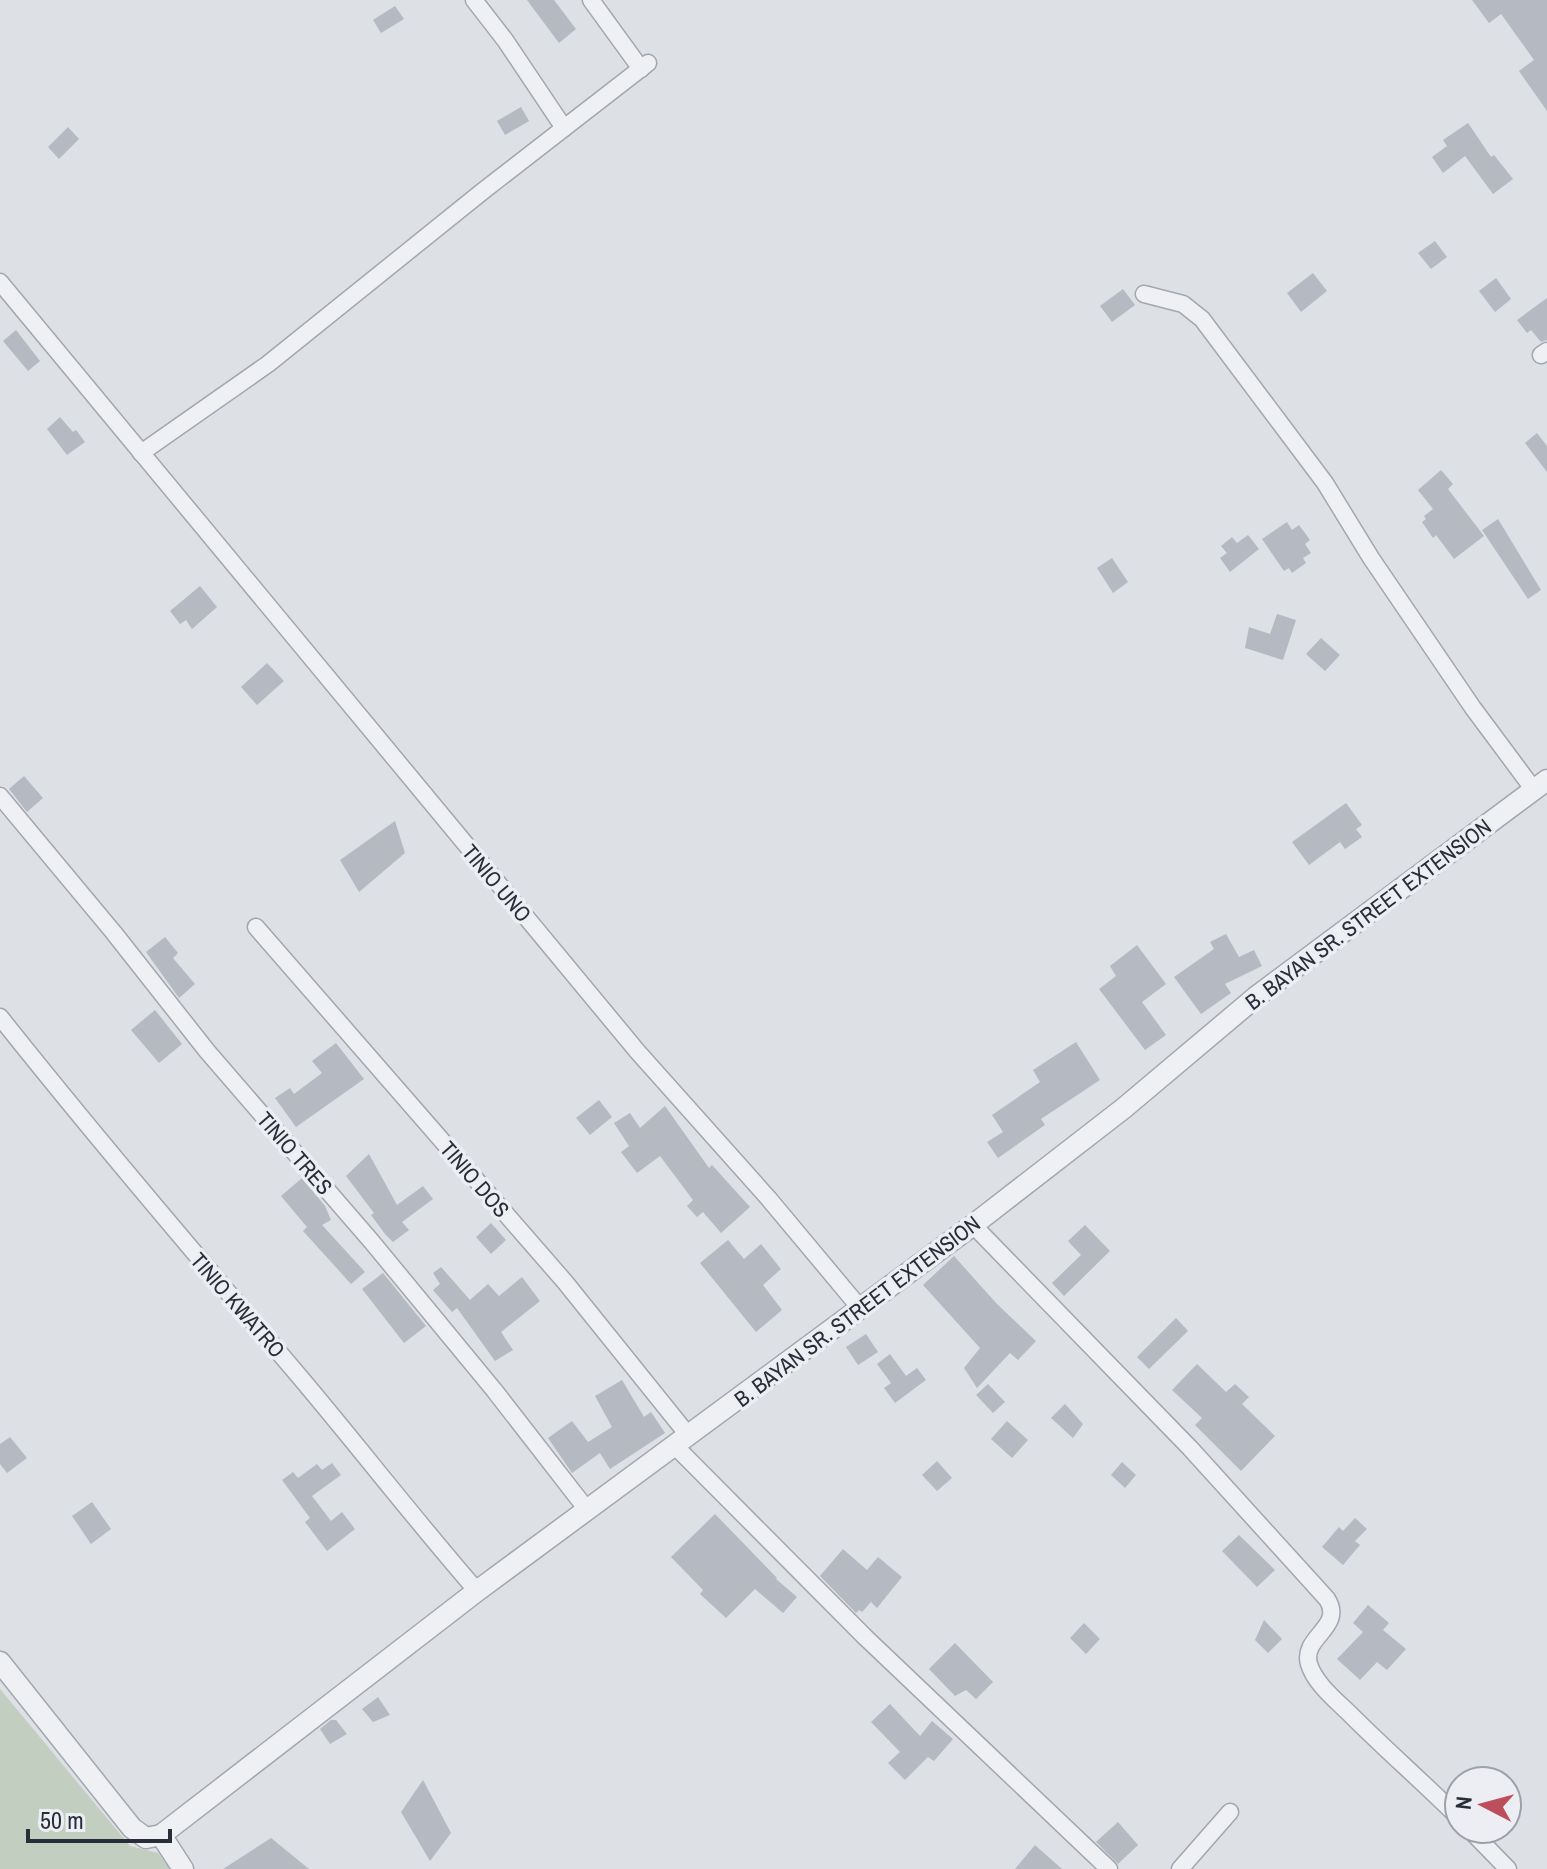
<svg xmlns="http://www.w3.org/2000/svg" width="1547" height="1869" font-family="'Archivo Narrow',sans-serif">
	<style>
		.green { fill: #c2cebf }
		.building { fill: #b5b9c1 }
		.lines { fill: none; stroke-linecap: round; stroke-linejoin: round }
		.minor-casing { stroke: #a3a7ae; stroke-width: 19 }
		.tertiary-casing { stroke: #a3a7ae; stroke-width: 23 }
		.minor { stroke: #eff0f4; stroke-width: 16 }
		.tertiary { stroke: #eff0f4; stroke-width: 20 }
		.labels { text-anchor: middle; stroke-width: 7; stroke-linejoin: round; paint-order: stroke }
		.street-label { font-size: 22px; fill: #282e39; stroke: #eceef3 }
	</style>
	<rect width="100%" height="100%" fill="#dde0e5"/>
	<polygon class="green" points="0,1689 130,1846 158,1853 170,1869 0,1869"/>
	<g class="building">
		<polygon points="527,0 554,0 576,29 559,43"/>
		<polygon points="1472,0 1547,0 1547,111 1519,71 1534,60 1501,14 1489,23"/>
		<polygon points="395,6 404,19 381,33 373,20"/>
		<polygon points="521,107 529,121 505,135 497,121"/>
		<polygon points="1468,123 1491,157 1494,155 1513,179 1493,194 1465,156 1443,173 1432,157 1447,146 1443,140"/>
		<polygon points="68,127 79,139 59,159 48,147"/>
		<polygon points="1435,241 1447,257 1431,269 1418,253"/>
		<polygon points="1313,273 1327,291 1301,312 1287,293"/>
		<polygon points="1496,278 1511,299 1495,312 1479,291"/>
		<polygon points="1123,289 1135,305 1112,322 1100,306"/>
		<polygon points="1547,298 1547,340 1541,342 1531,330 1527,333 1517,320"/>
		<polygon points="16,330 40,361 28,371 3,341"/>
		<polygon points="60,417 73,432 76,430 85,442 67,455 47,429"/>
		<polygon points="1537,433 1547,446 1547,472 1525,443"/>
		<polygon points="1441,470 1453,484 1448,489 1484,536 1454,559 1436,535 1433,538 1422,522 1426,519 1424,516 1433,509 1418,490"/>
		<polygon points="1498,519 1541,590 1528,599 1482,530"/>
		<polygon points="1287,522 1292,530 1299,525 1310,540 1305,544 1311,553 1303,558 1306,563 1292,573 1289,568 1284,571 1262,539"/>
		<polygon points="1248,535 1259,549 1230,572 1220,558 1227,553 1221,546 1232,537 1237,543"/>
		<polygon points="1112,558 1128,582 1113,593 1097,568"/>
		<polygon points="200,586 217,607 192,629 186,620 180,624 170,611"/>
		<polygon points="1277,614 1296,620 1283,660 1245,648 1249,627 1270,634"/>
		<polygon points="1321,638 1340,655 1325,671 1306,654"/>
		<polygon points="267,663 284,681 257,705 241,687"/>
		<polygon points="24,776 43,798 27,812 9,789"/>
		<polygon points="1346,803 1362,825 1356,829 1362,837 1345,849 1340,842 1309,865 1292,842"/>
		<polygon points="395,821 405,853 359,892 340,860"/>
		<polygon points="1226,934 1239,957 1254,950 1262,966 1225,984 1231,993 1201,1014 1174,977 1214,949 1210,942"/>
		<polygon points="165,937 178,953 173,958 195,984 179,998 146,952"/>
		<polygon points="1137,945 1166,984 1142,1002 1166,1035 1145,1050 1099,989 1116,976 1110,966"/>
		<polygon points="155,1010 182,1044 159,1063 131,1030"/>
		<polygon points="1076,1042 1100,1080 1041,1119 1045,1125 998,1158 987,1142 1003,1132 992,1115 1040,1082 1033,1070"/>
		<polygon points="336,1043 364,1079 296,1127 275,1098 290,1088 294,1094 322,1073 312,1061"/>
		<polygon points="599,1100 612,1117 590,1135 576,1118"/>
		<polygon points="665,1106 709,1168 712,1165 750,1207 721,1233 703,1212 697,1217 687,1206 693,1200 660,1156 637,1173 621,1152 629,1146 614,1123 630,1113 640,1128"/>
		<polygon points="369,1154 397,1205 423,1186 433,1199 402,1222 409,1230 393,1242 385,1234 371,1215 374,1213 346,1176"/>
		<polygon points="302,1178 325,1206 331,1220 322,1225 365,1272 351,1284 303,1231 307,1227 281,1196"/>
		<polygon points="491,1223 506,1240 491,1254 476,1237"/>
		<polygon points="1085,1225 1110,1251 1064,1296 1052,1283 1081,1255 1068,1241"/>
		<polygon points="728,1240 744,1259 761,1244 781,1269 763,1285 782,1310 756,1332 700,1263"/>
		<polygon points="954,1256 997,1304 1036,1341 1018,1360 1010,1353 977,1388 964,1368 980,1348 923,1285"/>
		<polygon points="441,1267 470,1300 488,1284 499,1296 522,1277 540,1301 501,1332 513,1350 495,1361 457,1308 452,1312 433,1290 440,1284 433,1273"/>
		<polygon points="383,1273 426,1326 404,1343 362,1289"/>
		<polygon points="1176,1318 1188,1331 1149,1369 1137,1357"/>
		<polygon points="866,1334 878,1352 858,1365 846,1347"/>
		<polygon points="890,1354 906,1376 917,1368 926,1380 895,1403 884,1388 891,1383 877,1364"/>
		<polygon points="1197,1364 1226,1392 1235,1384 1249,1397 1242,1404 1275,1436 1241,1471 1195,1425 1202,1418 1172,1390"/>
		<polygon points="622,1380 644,1417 651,1412 665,1433 610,1469 600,1453 572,1473 548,1438 572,1421 588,1442 612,1427 595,1396"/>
		<polygon points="988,1384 1005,1402 993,1413 976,1395"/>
		<polygon points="1065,1404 1083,1424 1073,1438 1051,1418"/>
		<polygon points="1007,1421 1028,1440 1012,1458 991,1439"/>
		<polygon points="10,1437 27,1458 7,1473 0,1464 0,1444"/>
		<polygon points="937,1461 952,1478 937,1491 922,1475"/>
		<polygon points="1122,1462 1136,1475 1125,1488 1111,1475"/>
		<polygon points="332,1463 341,1475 312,1496 331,1521 342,1512 355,1529 327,1551 305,1522 310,1518 282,1480 293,1472 298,1478 317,1464 322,1470"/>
		<polygon points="92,1502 111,1529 91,1544 72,1516"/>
		<polygon points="715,1514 777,1578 776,1579 797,1597 783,1613 755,1589 726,1618 700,1594 703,1590 671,1557"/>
		<polygon points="1355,1518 1367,1529 1355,1541 1360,1545 1343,1565 1322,1547 1339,1527 1343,1531"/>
		<polygon points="1239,1535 1275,1570 1257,1587 1222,1551"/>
		<polygon points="843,1549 867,1570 878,1557 902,1577 877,1608 871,1602 862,1612 859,1610 856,1613 820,1576"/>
		<polygon points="1368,1605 1389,1623 1383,1630 1406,1649 1387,1670 1377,1662 1360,1680 1337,1659 1363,1632 1353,1623"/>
		<polygon points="1264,1620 1282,1639 1268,1653 1255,1640"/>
		<polygon points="1084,1623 1100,1639 1086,1654 1070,1638"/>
		<polygon points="955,1643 993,1682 976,1699 966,1690 955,1696 929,1669"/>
		<polygon points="378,1697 390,1715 373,1722 362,1709"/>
		<polygon points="890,1704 920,1736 932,1721 953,1739 934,1761 928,1757 905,1780 888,1763 900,1752 871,1722"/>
		<polygon points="331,1720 336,1720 347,1734 330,1744 320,1729"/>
		<polygon points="423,1780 451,1833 430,1861 401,1812"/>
		<polygon points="1118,1822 1138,1845 1118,1864 1096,1842"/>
		<polygon points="271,1838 309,1869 223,1869"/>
		<polygon points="1035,1845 1062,1869 1015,1869"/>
	</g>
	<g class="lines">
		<defs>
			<g id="minor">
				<polyline points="474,0 505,40 564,128"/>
				<polyline points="591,0 641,69"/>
				<polyline points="0,282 637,1051 769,1199 860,1308"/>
				<polyline points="1144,294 1183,304 1202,319 1325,483 1371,558 1473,708 1534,790"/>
				<polyline points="1541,355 1547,351"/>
				<polyline points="141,453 268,364 483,191 648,63"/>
				<polyline points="0,796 114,933 207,1051 372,1242 494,1390 588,1511"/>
				<polyline points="256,927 565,1282 688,1435"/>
				<path d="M0 1017C97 1139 198 1257 299 1376 359 1447 416 1521 477 1591"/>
				<path d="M973 1225 1190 1448 1327 1599C1345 1627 1301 1637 1309 1664 1315 1684 1337 1701 1352 1716 1387 1751 1424 1783 1459 1818"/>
				<polyline points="674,1445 865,1637 1109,1869"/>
				<polyline points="1469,1829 1508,1869"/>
				<polyline points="1180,1869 1230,1812"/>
			</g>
			<g id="tertiary">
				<polyline points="0,1662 132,1828 146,1838 161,1835 477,1591 973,1225 1124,1108 1257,996 1547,780"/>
				<polyline points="161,1835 183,1869"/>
			</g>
		</defs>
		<use href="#minor" class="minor-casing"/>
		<use href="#tertiary" class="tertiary-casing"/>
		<use href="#minor" class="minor"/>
		<use href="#tertiary" class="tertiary"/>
	</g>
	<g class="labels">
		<g class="street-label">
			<text transform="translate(497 883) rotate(50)" y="8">TINIO UNO</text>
			<text transform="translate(1368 914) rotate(-37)" y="8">B. BAYAN SR. STREET EXTENSION</text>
			<text transform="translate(295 1153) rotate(49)" y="8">TINIO TRES</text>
			<text transform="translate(475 1179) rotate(49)" y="8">TINIO DOS</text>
			<text transform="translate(238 1305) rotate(49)" y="8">TINIO KWATRO</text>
			<text transform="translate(857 1311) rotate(-37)" y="8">B. BAYAN SR. STREET EXTENSION</text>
		</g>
	</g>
	<g transform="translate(1483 1805) rotate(276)"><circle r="38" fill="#eceef3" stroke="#9ea1a9" stroke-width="2"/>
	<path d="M0-6L14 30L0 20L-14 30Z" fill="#bd4f5c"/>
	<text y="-12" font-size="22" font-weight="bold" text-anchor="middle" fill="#282e39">N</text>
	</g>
	<path d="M28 1829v12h142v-12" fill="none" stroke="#282e39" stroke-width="4"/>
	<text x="40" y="1829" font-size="24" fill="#282e39" stroke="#eceef3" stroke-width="6" paint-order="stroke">50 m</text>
</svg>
